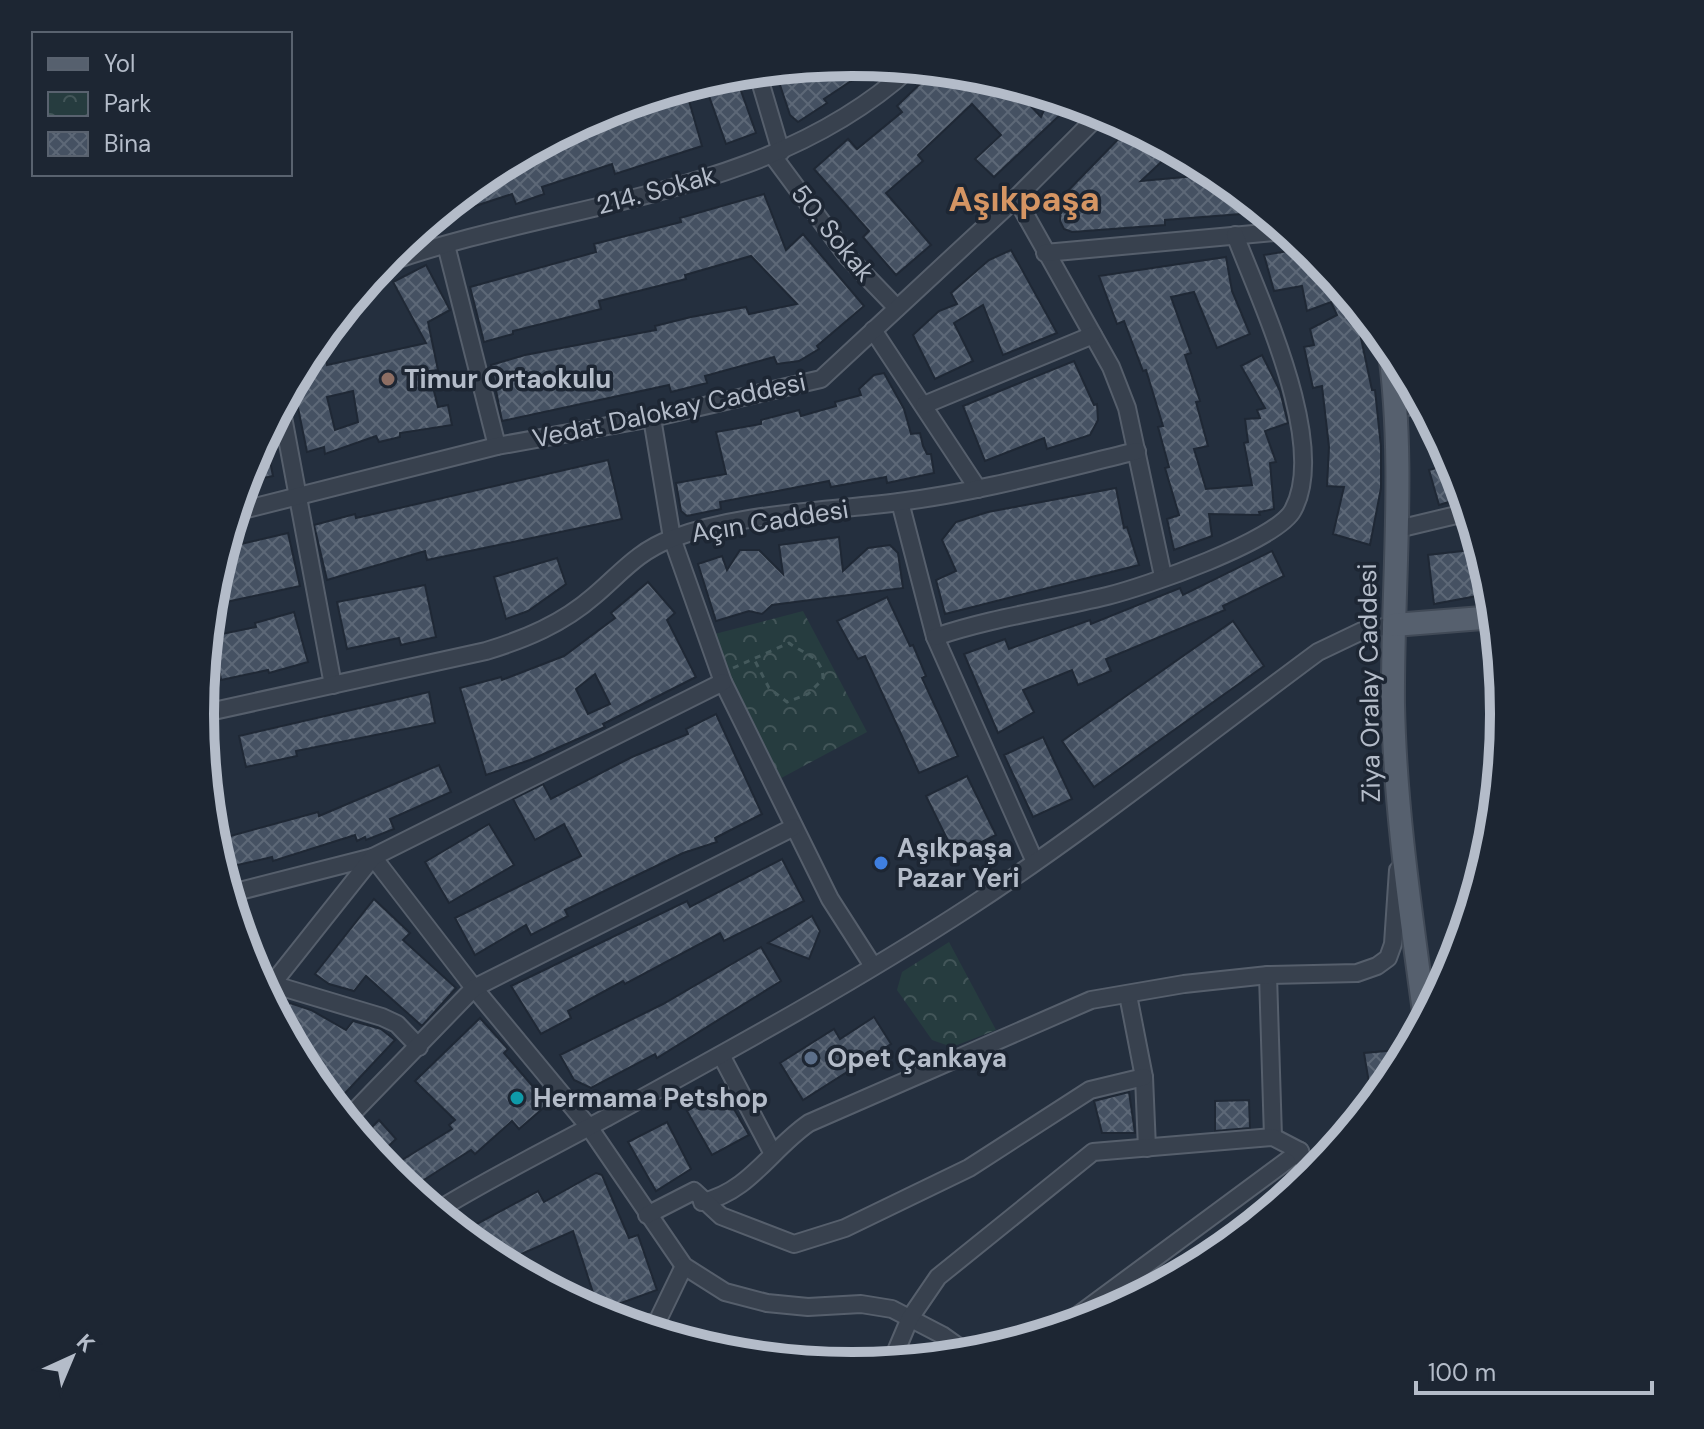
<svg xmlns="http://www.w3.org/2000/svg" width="1704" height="1429" font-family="'DM Sans',sans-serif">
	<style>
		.park { fill: url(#park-crowns) }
		.building { fill: url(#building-cross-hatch); stroke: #1f2835; stroke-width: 2; fill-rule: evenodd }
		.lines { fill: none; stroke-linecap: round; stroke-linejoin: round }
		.minor-casing { stroke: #565f6c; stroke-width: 20 }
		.major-casing { stroke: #414a57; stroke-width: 26 }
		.path { stroke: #44595c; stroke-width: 3; stroke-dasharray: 6 6; stroke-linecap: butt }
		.minor { stroke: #38414e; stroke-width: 16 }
		.major { stroke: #56606e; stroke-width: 22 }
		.education-dot { fill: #8d6e63; stroke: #1d2633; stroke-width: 3 }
		.shop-dot { fill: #3f7fe0; stroke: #1d2633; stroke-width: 3 }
		.service-dot { fill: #5c6f8a; stroke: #1d2633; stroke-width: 3 }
		.culture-dot { fill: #0f9aa8; stroke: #1d2633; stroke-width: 3 }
		.labels { text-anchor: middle; stroke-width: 7; stroke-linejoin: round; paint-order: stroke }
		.street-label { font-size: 26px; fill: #b4bcc9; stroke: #1d2633 }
		.poi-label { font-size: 26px; font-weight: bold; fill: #b4bcc9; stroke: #1d2633; text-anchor: start }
		.district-label { font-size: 34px; font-weight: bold; fill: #d59563; stroke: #1d2633 }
		.rim { fill: none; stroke: #b4bcc9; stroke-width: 10 }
	</style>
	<defs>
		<pattern id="park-crowns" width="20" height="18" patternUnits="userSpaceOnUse" patternTransform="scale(2)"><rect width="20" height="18" fill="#263c3f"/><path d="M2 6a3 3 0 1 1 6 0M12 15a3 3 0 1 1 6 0" fill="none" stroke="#435659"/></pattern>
		<pattern id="building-cross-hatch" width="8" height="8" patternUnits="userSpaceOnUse" patternTransform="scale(2)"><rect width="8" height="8" fill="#455162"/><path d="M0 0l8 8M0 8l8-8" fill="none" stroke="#5d6877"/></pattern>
	</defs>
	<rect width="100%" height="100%" fill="#242f3e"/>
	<g class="park">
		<polygon points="803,611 867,732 772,783 707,636"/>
		<polygon points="949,942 996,1030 952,1047 932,1040 897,990 902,972"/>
	</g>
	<g class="building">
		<polygon points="852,62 869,64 857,77 824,99 827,103 798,122 790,115 775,70"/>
		<polygon points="941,71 980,75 1009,83 1041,117 1050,96 1077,104 1070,118 1062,113 994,177 975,159 1001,135 972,104 918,155 923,161 886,193 931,245 896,275 863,237 869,231 814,169 848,139 857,149 902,112 897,106 926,78 930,82"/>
		<polygon points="726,74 735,74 756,133 726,144 704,82"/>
		<polygon points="685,87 702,146 615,174 612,164 542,187 544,194 516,204 512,194 429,221 490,172 581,123 651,102 650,97"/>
		<polygon points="1130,127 1174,150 1141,181 1218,174 1259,209 1241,210 1241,214 1165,220 1165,225 1072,232 1064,229 1060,221 1061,198"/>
		<polygon points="764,194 786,250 803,234 864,306 817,346 819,349 799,361 777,364 774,357 705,376 707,383 671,392 669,385 502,421 491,365 525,355 656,330 655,326 691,317 746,307 749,314 797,304 751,256 685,275 686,279 599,301 601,309 513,331 513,334 484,342 470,287 596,252 594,244 681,222 680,218"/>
		<polygon points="1307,248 1364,314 1365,322 1358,324 1372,390 1375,390 1381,447 1381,488 1370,545 1333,534 1344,487 1327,486 1329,447 1322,386 1313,388 1304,347 1314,345 1310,329 1337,315 1331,302 1307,311 1302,286 1274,291 1264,255"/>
		<polygon points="1011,250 1057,333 1003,355 983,305 954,323 973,361 935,379 913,335 939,311 957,304 951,293 989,260"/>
		<polygon points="1226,257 1232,291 1250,334 1217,348 1194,292 1171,297 1191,353 1185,355 1200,401 1196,402 1208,446 1194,449 1206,489 1252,485 1244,443 1248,442 1245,419 1260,418 1257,410 1265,408 1241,366 1262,355 1280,391 1288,423 1265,431 1276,462 1270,463 1274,509 1259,512 1260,515 1209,514 1212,536 1174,550 1167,519 1179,515 1165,468 1169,467 1158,427 1163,426 1146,370 1143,371 1124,321 1117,324 1099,276"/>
		<path d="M426 265 450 310 428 322 438 370 429 371 438 407 448 405 452 425 400 433V437L379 442 376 436 325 454 324 447 307 452 293 383 310 352 322 337 327 365 426 343 393 282ZM353 391 358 422 335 430 327 397Z"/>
		<polygon points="1074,361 1094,405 1097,404 1098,420 1090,435 1047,449 1044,438 985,461 963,406"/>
		<polygon points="884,373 904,409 911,434 920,433 923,446 927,454 931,454 934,473 887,483 886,477 831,487 829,481 720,502 721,509 687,516 681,511 676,483 726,474 716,432 761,424 761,420 799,410 801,416 836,406 835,402 861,395 859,389 874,375"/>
		<polygon points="1435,428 1455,465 1465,497 1439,505 1429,470 1440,467 1430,430"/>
		<polygon points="265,436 273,476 244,482 249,464"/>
		<polygon points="608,460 622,519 427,560 425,551 327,580 314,525 355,514 356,518"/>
		<polygon points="1116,488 1124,528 1127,527 1139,565 945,614 936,580 956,571 942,540 956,522 988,512"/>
		<polygon points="288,533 300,586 226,602 218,567 224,548"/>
		<polygon points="839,537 843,571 868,548 890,545 898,553 903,588 772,605 762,614 749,611 716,621 698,564 722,556 727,570 740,550 759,550 783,574 779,545"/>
		<polygon points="1471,550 1481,552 1493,593 1434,604 1428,555"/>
		<polygon points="1272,551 1284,576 1223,606 1225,610 1106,659 1111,671 1078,685 1072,670 1023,690 1034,712 998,733 964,654 1005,639 1009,649 1090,620 1091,624 1180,588 1183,595"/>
		<polygon points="557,558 566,584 528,611 506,619 494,577"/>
		<path d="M648 582 675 613 667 620 696 677 603 724 605 727 530 760 486 775 460 688 501 677 502 680 564 656 615 618 611 613ZM595 674 610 704 588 714 576 689Z"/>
		<polygon points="425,585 436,637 401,645 399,638 347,649 337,602"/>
		<polygon points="887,597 910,646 913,645 926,676 922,678 958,756 919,773 865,656 858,659 837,621"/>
		<polygon points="294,612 308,662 269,673 268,670 221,680 220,674 203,678 207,637 256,627 255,623"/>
		<polygon points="1233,621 1264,666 1094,787 1062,741"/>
		<polygon points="429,692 435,723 296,751 297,756 246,767 239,736"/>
		<polygon points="716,714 762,814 715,838 717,842 683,853 565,910 568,916 531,935 526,925 475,955 455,918 581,856 564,824 535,840 513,799 543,784 551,799 632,757 688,734 686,729"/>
		<polygon points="1043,737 1072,799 1033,817 1004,755"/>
		<polygon points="439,765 451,792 390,819 394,829 366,840 365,837 357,841 355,835 273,861 272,857 220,869 212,841 318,812 319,816"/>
		<polygon points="967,776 996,835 955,855 926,796"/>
		<polygon points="489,824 514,865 449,903 425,862"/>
		<polygon points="782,859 804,901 724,941 720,933 625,984 623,981 568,1011 571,1018 541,1034 511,986 687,901 690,907"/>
		<polygon points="374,899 410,933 403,940 456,988 422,1026 366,976 354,991 329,984 315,974"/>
		<polygon points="812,916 820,931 809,959 768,943"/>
		<polygon points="761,947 781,981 657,1058 655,1054 591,1088 574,1080 560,1055 663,1004"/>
		<polygon points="290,1003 311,1010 346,1030 353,1021 381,1029 395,1040 333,1106 309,1076 322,1062 285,1031 278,1018"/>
		<polygon points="874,1017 891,1044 803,1100 780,1063 834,1029 840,1039"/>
		<polygon points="480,1018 508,1049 504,1053 548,1104 519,1129 512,1121 475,1154 471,1150 408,1190 386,1170 452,1129 449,1125 455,1120 415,1081"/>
		<polygon points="1409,1049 1391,1081 1369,1083 1364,1053"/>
		<polygon points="723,1090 749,1135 712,1155 687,1111"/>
		<polygon points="1129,1092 1135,1133 1102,1133 1094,1101"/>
		<polygon points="1249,1100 1250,1128 1215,1131 1215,1101"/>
		<polygon points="379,1120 396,1139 376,1158 360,1139"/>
		<polygon points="667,1122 691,1169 656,1191 628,1142"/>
		<polygon points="596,1173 602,1175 629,1238 638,1235 657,1290 599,1311 573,1231 501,1263 460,1233 538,1191 544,1202"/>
	</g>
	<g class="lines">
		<defs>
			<g id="minor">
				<polyline points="757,71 781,152"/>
				<polyline points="773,156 847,256 897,308"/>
				<polyline points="1016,198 1111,367 1127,408 1163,576"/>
				<polyline points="446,245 497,446"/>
				<polyline points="1045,253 1286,231"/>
				<path d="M381 265C557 201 766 200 910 68"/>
				<polyline points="873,330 978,489"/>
				<polyline points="924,405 1093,335"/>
				<polyline points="281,406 333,685"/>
				<polyline points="1398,410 1421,402"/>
				<polyline points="652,418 672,538 723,682 830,899 873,966"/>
				<polyline points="900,502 935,637 1035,862"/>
				<polyline points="235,512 497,446 652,418 821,379 1016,198 1102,112"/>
				<polyline points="1398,529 1469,512"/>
				<path d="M935 637C991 618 1049 610 1107 596 1144 587 1277 541 1293 510 1329 444 1260 301 1235 235"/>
				<path d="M200 714 486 651C525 639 562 624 594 596 620 574 638 551 671 539 743 512 823 512 899 502 979 492 1058 470 1137 451"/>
				<polyline points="228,894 373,857 474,988 589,1127 684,1266 725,1292 767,1303 808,1307 861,1304 892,1309 942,1335 970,1355"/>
				<polyline points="1268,975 1273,1137"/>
				<polyline points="258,980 382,1017 397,1024 419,1047"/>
				<polyline points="265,993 373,857 723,682"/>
				<polyline points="1128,995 1144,1077 1147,1148"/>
				<polyline points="721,1055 772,1152"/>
				<polyline points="345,1121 474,988 794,827"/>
				<path d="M702 1202C749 1192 771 1149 809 1123L1091 1000 1184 984 1268 975 1357 973 1377 966 1388 958 1393 944 1398 870"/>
				<path d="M435 1212C490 1178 547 1150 604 1119 728 1051 853 983 971 906 1090 828 1203 737 1318 652L1362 631 1394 625"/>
				<polyline points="647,1215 694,1191 721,1216 794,1244 845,1228 969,1168 1090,1090 1144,1077"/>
				<polyline points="630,1326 657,1322 684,1266"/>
				<polyline points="1058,1330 1300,1151"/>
				<polyline points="891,1363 910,1318 938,1277 1093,1152 1273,1137 1300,1151 1309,1179"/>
			</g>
			<g id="major">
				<path d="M1389 345C1406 465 1392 584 1393 704 1395 810 1411 915 1425 1019"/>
				<polyline points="1394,625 1495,617"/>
			</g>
		</defs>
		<use href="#minor" class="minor-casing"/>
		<use href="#major" class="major-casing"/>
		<path class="path" d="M733 668 789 643C803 654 823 656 823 679L808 694 787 702 769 688 754 659"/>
		<use href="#minor" class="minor"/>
		<use href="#major" class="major"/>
	</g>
	<circle class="education-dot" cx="388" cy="379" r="8"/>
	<circle class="shop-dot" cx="881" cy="863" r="8"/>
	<circle class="service-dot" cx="811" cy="1058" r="8"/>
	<circle class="culture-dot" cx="517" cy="1098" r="8"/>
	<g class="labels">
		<g class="street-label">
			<text transform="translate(656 190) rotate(-15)" y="9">214. Sokak</text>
			<text transform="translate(833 233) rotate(51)" y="9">50. Sokak</text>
			<text transform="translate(669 410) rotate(-12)" y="9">Vedat Dalokay Caddesi</text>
			<text transform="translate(770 521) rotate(-9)" y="9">Açın Caddesi</text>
			<text transform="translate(1369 683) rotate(-91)" y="9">Ziya Oralay Caddesi</text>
		</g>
		<g class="poi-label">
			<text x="404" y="388">Timur Ortaokulu</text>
			<text x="897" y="857">Aşıkpaşa<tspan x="897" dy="30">Pazar Yeri</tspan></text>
			<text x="827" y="1067">Opet Çankaya</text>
			<text x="533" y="1107">Hermama Petshop</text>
		</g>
		<g class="district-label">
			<text x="1024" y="211">Aşıkpaşa</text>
		</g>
	</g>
	<path d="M0 0H1704V1429H0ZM214 714a638 638 0 1 1 1276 0a638 638 0 1 1-1276 0Z" fill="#1d2633" fill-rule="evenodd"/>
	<path class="rim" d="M214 714a638 638 0 1 1 1276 0a638 638 0 1 1-1276 0Z"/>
	<rect x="32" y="32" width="260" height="144" fill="#1d2633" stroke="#59626f" stroke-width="2"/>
	<rect x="48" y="58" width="40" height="12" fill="#56606e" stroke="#59626f" stroke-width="2"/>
	<text x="104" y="72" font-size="24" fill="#b4bcc9">Yol</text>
	<rect x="48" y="92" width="40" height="24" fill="url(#park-crowns)" stroke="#59626f" stroke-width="2"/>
	<text x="104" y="112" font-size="24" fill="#b4bcc9">Park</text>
	<rect x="48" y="132" width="40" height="24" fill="url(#building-cross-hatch)" stroke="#59626f" stroke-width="2"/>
	<text x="104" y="152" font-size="24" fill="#b4bcc9">Bina</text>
	<g transform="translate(72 1357) rotate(44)" stroke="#1d2633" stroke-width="6" paint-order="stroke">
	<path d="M0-6L14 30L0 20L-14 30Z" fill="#b4bcc9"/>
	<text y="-12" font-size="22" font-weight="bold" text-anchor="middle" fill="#b4bcc9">K</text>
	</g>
	<path d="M1416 1381v12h236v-12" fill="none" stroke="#b4bcc9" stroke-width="4"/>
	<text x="1428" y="1381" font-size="24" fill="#b4bcc9" stroke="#1d2633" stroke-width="6" paint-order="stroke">100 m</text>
</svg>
